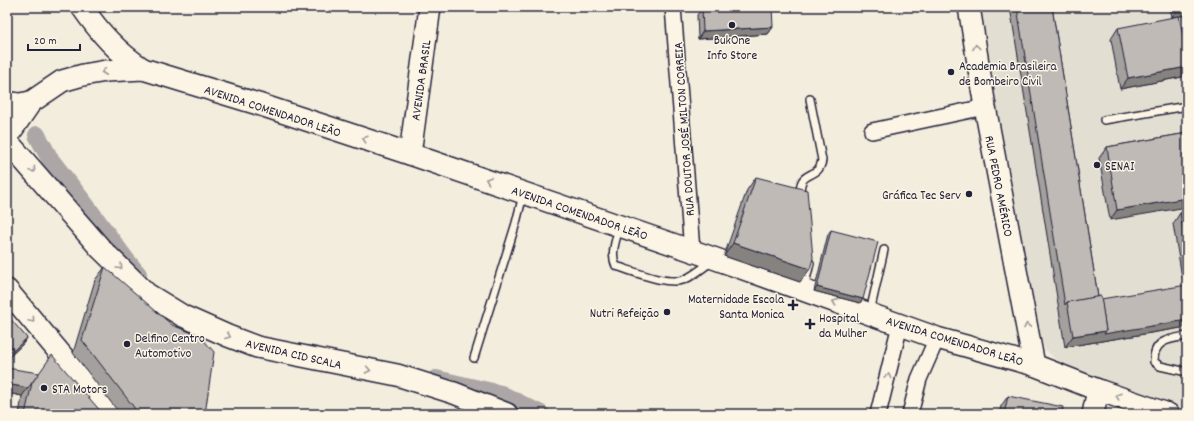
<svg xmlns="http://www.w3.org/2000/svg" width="1194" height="421" font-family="Dekko,sans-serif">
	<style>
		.built { fill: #e3ded2 }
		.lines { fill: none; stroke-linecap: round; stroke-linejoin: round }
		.canal { stroke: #aca7a6; stroke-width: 18 }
		.lane-casing { stroke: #22223b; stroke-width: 10 }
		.street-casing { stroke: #22223b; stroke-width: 18 }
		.secondary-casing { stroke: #22223b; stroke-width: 24 }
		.lane { stroke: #fcf5e5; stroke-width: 7 }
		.street { stroke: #fcf5e5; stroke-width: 15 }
		.secondary { stroke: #fcf5e5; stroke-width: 21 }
		.wall { fill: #a4a09d; stroke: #22223b }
		.shaded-wall { fill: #86827f; stroke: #22223b }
		.building { fill: #bfbab6; stroke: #22223b }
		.oneway { stroke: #9a9698 }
		.poi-dot { fill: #22223b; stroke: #fcf5e5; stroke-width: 1.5 }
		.labels { text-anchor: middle; stroke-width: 3; stroke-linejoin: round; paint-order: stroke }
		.poi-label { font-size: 13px; fill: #22223b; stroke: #fcf5e5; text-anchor: start }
		.street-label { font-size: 13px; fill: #22223b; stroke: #fcf5e5 }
	</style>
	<rect width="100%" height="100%" fill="#f3edde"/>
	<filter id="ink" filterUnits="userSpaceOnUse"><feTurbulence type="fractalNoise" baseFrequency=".025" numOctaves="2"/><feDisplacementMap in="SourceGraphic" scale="8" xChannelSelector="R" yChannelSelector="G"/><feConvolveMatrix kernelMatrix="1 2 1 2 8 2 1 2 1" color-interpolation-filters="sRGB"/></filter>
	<g filter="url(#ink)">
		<polygon class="built" points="977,7 1187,7 1187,413 1067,371 1045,349 1036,324"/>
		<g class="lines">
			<g class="canal">
				<polyline points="37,135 50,159 85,204 127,261 138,274"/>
				<polyline points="436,379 501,394 541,414"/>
			</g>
			<defs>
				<g id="lane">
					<polyline points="1104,120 1187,106"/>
					<path d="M801 198C796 167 819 182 822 160L810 99"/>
					<path d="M619 228C616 240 610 254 616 266 633 271 665 285 683 280 692 277 704 267 712 261"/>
					<polyline points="804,288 810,263"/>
					<polyline points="870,312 884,250"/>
					<path d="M1187 336C1169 339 1153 340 1154 362L1160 366 1187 372"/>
					<polyline points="474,358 516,223 523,195"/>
				</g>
				<g id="street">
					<polyline points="673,7 692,251"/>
					<polyline points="872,131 985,107"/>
					<polyline points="878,414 900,325"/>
					<polyline points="910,414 919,379 937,338"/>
				</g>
				<g id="secondary">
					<path d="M82 7C100 33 117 52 143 69"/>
					<polyline points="969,7 985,107 1034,365"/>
					<polyline points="7,102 19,104 31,102"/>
					<polyline points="7,137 31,102 62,81 83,75 106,71 143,69 258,104 410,154 716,259 937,338 1034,365 1098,390 1168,414"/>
					<polyline points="7,141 101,249 147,294 183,316 228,336 257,347 397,375 454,393 507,414"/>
					<polyline points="410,154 430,7"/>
					<polyline points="7,290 111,414"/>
					<polyline points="1093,414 1098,390"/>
				</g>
			</defs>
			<use href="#lane" class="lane-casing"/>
			<use href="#street" class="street-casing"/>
			<use href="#secondary" class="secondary-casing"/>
			<use href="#lane" class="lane"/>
			<use href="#street" class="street"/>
			<use href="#secondary" class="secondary"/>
		</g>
		<g class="wall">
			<polygon points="1010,7 1052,7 1098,297 1101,299 1187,327 1065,347"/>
			<polygon points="1170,7 1187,7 1187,15 1172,17"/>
			<polygon points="702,8 773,27 768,34 698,39 697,15"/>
			<polygon points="1118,28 1182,77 1120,89 1111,39"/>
			<polygon points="1187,133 1110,220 1099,158 1107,147"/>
			<polygon points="756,177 800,282 724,256 747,190"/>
			<polygon points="1187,212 1187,276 1182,277 1173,224 1180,213"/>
			<polygon points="831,230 863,299 860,303 814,291 828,234"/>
			<polygon points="105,267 205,414 120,414 73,353 95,280"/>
			<polygon points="7,317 27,338 22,345 9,357 7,355"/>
			<polygon points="7,368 103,414 19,414 22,396 7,393"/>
			<polygon points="1008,396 1062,414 999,414 1001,406"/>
		</g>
		<g class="shaded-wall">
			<polygon points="1179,7 1187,7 1187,15 1172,17"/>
			<polygon points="773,27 768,34 698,39 703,31"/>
			<polygon points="1187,67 1187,69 1182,77 1120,89 1128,78"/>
			<polygon points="1187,198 1187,207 1110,220 1117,210"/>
			<polygon points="733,243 810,269 800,282 724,256"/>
			<polygon points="1187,270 1187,276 1182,277"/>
			<polygon points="817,287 863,299 860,303 814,291"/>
			<polygon points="1187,320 1187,327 1065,347 1073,336 1106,331"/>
			<polygon points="27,338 22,345 9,357 14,350"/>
			<polygon points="7,384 28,388 22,396 7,393"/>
		</g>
		<g class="building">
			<polygon points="713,7 772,7 773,27 703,31 702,8"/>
			<polygon points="1017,7 1052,7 1098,297 1067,302 1065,305"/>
			<polygon points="1179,16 1187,56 1187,67 1128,78 1118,28"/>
			<polygon points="1187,133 1187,198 1117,210 1107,147"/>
			<polygon points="756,177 807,190 813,258 810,269 733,243"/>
			<polygon points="1187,212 1187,255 1180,213"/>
			<polygon points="831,230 878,242 863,299 817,287"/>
			<polygon points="105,267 172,325 200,336 214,352 205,414 139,414 82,340"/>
			<polygon points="1187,285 1187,320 1104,334 1106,331 1101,299"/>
			<polygon points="1101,296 1106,331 1073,336 1067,302"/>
			<polygon points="8,316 27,338 14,350 7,342 7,317"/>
			<polygon points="52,355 103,414 25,414 32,383"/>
			<polygon points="7,368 39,373 28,388 7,384"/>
			<polygon points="1008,396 1063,407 1062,414 1004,414"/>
		</g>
		<defs><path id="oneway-chevron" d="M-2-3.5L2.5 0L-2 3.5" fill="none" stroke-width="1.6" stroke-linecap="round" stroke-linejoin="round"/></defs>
		<g class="oneway">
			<use href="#oneway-chevron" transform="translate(976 47) rotate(-99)"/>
			<use href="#oneway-chevron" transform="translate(104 72) rotate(173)"/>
			<use href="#oneway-chevron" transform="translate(365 139) rotate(-162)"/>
			<use href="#oneway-chevron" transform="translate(33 170) rotate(49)"/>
			<use href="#oneway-chevron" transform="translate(488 180) rotate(-161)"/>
			<use href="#oneway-chevron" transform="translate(120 267) rotate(45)"/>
			<use href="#oneway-chevron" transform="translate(835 302) rotate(-160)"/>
			<use href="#oneway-chevron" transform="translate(32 320) rotate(50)"/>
			<use href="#oneway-chevron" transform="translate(1027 326) rotate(-101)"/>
			<use href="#oneway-chevron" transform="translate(228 336) rotate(23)"/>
			<use href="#oneway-chevron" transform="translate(368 370) rotate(11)"/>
			<use href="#oneway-chevron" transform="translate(888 376) rotate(-76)"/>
			<use href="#oneway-chevron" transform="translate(1118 396) rotate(-161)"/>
		</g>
	</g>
	<g class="poi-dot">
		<circle cx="732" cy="25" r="4"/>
		<circle cx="951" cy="72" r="4"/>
		<circle cx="1097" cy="165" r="4"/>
		<circle cx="969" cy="194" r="4"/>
		<path d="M791 299h4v4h4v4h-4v4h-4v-4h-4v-4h4z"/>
		<circle cx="667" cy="312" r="4"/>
		<path d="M808 318h4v4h4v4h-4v4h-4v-4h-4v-4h4z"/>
		<circle cx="127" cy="344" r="4"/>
		<circle cx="44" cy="388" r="4"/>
	</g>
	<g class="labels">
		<g class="poi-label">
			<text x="732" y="44" text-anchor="middle">BukOne<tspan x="732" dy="15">Info Store</tspan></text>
			<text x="959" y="70">Academia Brasileira<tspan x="959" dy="15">de Bombeiro Civil</tspan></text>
			<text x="1105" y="170">SENAI</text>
			<text x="961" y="199" text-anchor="end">Gráfica Tec Serv</text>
			<text x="784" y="303" text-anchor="end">Maternidade Escola<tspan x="784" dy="15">Santa Monica</tspan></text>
			<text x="659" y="317" text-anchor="end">Nutri Refeição</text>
			<text x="819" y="322">Hospital<tspan x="819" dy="15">da Mulher</tspan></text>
			<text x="135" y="342">Delfino Centro<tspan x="135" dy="15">Automotivo</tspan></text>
			<text x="52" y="393">STA Motors</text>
		</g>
		<g class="street-label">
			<text transform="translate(420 80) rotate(-82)" y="5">AVENIDA BRASIL</text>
			<text transform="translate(273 110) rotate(18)" y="5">AVENIDA COMENDADOR LEÃO</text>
			<text transform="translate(683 129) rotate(-94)" y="5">RUA DOUTOR JOSÉ MILTON CORREIA</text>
			<text transform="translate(1000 186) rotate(79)" y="5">RUA PEDRO AMÉRICO</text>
			<text transform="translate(580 212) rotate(19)" y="5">AVENIDA COMENDADOR LEÃO</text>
			<text transform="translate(955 340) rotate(17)" y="5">AVENIDA COMENDADOR LEÃO</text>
			<text transform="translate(294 353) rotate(13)" y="5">AVENIDA CID SCALA</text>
		</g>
	</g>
	<rect width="1194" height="421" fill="none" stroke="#fcf5e5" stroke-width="24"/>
	<rect x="12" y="12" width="1170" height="397" fill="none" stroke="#22223b" stroke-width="1.5" filter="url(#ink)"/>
	<path d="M28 44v6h52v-6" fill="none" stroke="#22223b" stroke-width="2"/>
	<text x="34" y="44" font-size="12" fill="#22223b" stroke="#fcf5e5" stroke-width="3" paint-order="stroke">20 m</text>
</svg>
